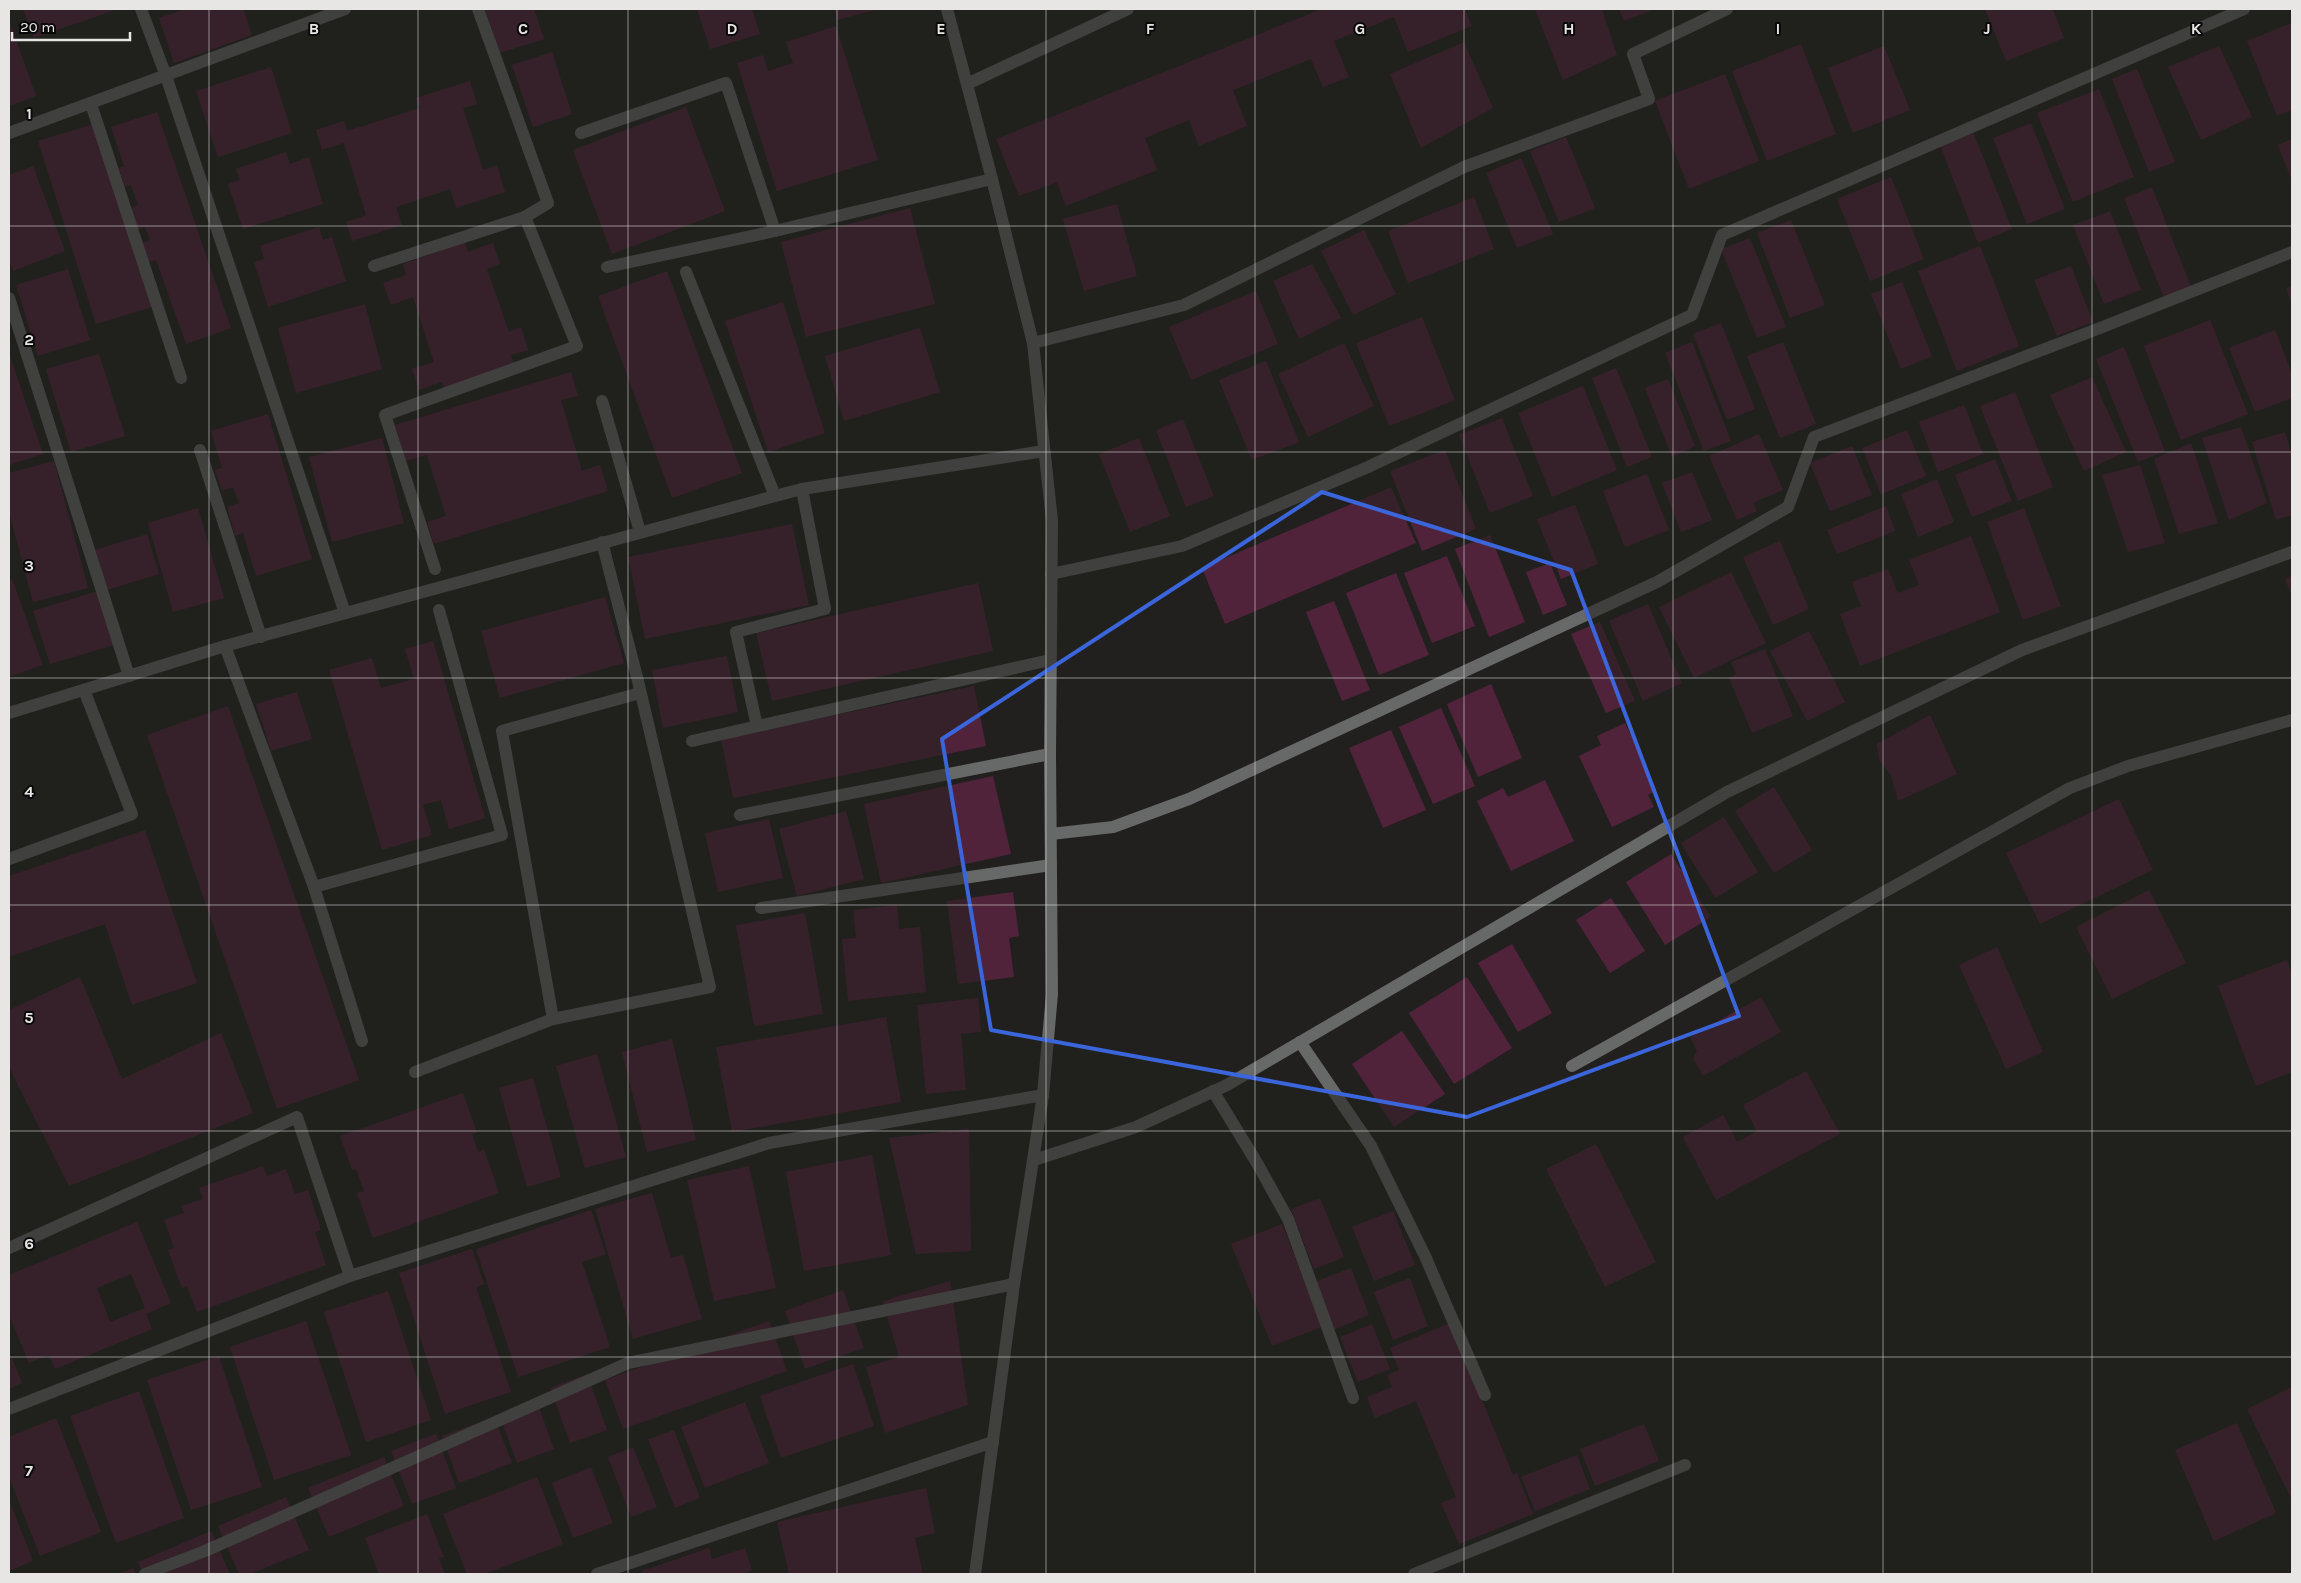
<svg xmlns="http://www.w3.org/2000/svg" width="2301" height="1583" font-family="Karla,sans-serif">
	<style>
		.building { fill: #51233a; fill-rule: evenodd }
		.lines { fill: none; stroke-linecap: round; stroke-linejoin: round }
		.minor { stroke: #676868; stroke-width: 12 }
		.marked { fill: none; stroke: #3b65da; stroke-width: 4; stroke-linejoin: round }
		.grid { fill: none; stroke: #e7e6e5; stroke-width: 1; stroke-opacity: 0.55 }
		.grid-label { font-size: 16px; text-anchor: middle; font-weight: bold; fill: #e7e6e5; stroke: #0a0909; stroke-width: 4; stroke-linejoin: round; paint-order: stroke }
	</style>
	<rect width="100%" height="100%" fill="#21201e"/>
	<g class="building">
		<polygon points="23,9 111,9 112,11 34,38"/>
		<polygon points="186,9 243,9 252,35 174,63 159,18"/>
		<polygon points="485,9 534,9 544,39 500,53"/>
		<polygon points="697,9 752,9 760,34 710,49"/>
		<polygon points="835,9 878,9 837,20"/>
		<polygon points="1322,9 1465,9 1472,26 1408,52 1394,17 1334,41 1349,77 1323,87 1311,59 1233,90 1247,126 1199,146 1189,120 1145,138 1157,170 1066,206 1057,182 1019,196 996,139"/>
		<polygon points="1535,9 1602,9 1617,55 1563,80"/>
		<polygon points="1619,9 1655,9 1624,21"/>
		<polygon points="1985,9 2053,9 2064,38 2006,61"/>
		<polygon points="9,20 36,96 9,106"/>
		<polygon points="2292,23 2292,110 2277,116 2247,41"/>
		<polygon points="836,26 878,160 777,191 737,63 763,55 768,71 793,63 786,42"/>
		<polygon points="1464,42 1493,108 1421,148 1390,74"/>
		<polygon points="1801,44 1836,134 1767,161 1732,71"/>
		<polygon points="1884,46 1910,110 1853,133 1828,68"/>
		<polygon points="2219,46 2252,117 2201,140 2168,67"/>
		<polygon points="552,52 572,114 533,127 512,65"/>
		<polygon points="271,67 292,133 218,157 196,91"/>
		<polygon points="2137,69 2175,162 2149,172 2112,79"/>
		<polygon points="1725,74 1759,161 1689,189 1655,101"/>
		<polygon points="470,81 477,104 463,108 483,170 497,165 505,192 456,208 450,189 396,207 402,225 352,241 346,222 366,215 344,143 322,150 316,130 344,121 347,131 420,108 416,98"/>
		<polygon points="2099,89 2134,177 2073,202 2037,113"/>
		<polygon points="686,107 725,211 612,254 573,150"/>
		<polygon points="157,112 231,328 186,344 156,260 149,262 142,243 150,240 145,227 137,230 130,208 138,205 131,185 125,187 119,168 124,166 111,127"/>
		<polygon points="2031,123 2065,209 2027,224 1993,138"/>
		<polygon points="94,124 152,307 96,324 38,141"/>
		<polygon points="1973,132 2012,229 1978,243 1940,145"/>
		<polygon points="1566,137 1595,208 1559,222 1530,151"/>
		<polygon points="2292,139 2292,181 2278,145"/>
		<polygon points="286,152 290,164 309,157 323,204 243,229 228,184 240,180 236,169"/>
		<polygon points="1521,158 1553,234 1517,248 1486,173"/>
		<polygon points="33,166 65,251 13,271 9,259 9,175"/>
		<polygon points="1891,177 1924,259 1870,281 1837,199"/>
		<polygon points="2152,187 2191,287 2164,298 2124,198"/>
		<polygon points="1474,197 1494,249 1408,283 1388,231"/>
		<polygon points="1117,204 1137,276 1084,291 1063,219"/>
		<polygon points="910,208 935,304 806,337 781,242"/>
		<polygon points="2110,211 2141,290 2104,304 2073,225"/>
		<polygon points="1791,220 1825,305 1790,318 1757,233"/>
		<polygon points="319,227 323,240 332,237 346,281 268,307 254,262 264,259 260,246"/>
		<polygon points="1364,230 1396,294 1353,315 1321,251"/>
		<polygon points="1750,238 1786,327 1757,338 1721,249"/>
		<polygon points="465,242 468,252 493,243 500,264 487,269 509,332 521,327 528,350 511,355 515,367 445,390 442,382 419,390 412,369 434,362 413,297 391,305 383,283 406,275 403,264"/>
		<polygon points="1980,246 2019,346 1957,371 1918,271"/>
		<polygon points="1312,264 1341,318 1299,339 1273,281"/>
		<polygon points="2071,266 2093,322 2057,336 2034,280"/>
		<polygon points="68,269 90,340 38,356 16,285"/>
		<polygon points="667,271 742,473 672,498 598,296"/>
		<polygon points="1902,282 1932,356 1901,369 1871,294"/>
		<polygon points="2292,286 2292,305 2286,288"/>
		<polygon points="1256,291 1278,344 1191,380 1169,327"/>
		<polygon points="783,302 825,433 768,452 725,321"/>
		<polygon points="365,304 382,369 296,393 278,328"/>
		<polygon points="1422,317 1455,400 1389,426 1356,343"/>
		<polygon points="2210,320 2248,414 2181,440 2144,346"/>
		<polygon points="1721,323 1755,409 1727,420 1693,334"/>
		<polygon points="920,328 940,392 844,421 825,356"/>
		<polygon points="2275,330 2292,374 2292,398 2255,412 2229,348"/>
		<polygon points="1692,342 1731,441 1704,451 1665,353"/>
		<polygon points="1783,342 1816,424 1780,438 1747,356"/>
		<polygon points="1344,343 1374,406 1308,437 1278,374"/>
		<polygon points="2124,347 2165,451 2138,462 2096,359"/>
		<polygon points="9,353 43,454 9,465"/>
		<polygon points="99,354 125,436 71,452 46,369"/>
		<polygon points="1266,361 1299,442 1252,460 1219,380"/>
		<polygon points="1616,368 1652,457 1627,467 1592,378"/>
		<polygon points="571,372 578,396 561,400 582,471 600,465 608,491 434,544 427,522 446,516 427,455 406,461 395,425"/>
		<polygon points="2092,377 2126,452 2084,471 2050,395"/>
		<polygon points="1668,379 1695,446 1672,457 1645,388"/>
		<polygon points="1583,386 1617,470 1552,497 1518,413"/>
		<polygon points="2015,392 2053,487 2018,501 1980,406"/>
		<polygon points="1964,405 1983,454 1938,472 1919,422"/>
		<polygon points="268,414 312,559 256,576 243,533 235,536 227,507 239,503 233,487 222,491 215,470 222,468 211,431"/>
		<polygon points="1502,418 1533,496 1490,513 1459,435"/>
		<polygon points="1183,419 1214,496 1186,507 1156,430"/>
		<polygon points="2241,427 2267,503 2229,520 2202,438"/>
		<polygon points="1907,430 1926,476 1881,494 1862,448"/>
		<polygon points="2285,432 2292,457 2292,515 2276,520 2252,442"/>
		<polygon points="1759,434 1783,490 1753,503 1757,511 1737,520 1709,456"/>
		<polygon points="382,438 404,523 332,542 309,457"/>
		<polygon points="1139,438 1170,516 1130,532 1099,454"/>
		<polygon points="2191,443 2218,523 2179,534 2154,459"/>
		<polygon points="1852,446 1872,495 1830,511 1810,463"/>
		<polygon points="1445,450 1476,529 1422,551 1390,471"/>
		<polygon points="1995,459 2012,501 1972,517 1955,475"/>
		<polygon points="54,461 88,588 33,602 9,512 9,473"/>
		<polygon points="2140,465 2165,543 2128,552 2102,475"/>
		<polygon points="1692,472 1712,520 1681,532 1662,483"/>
		<polygon points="1647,474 1669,530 1625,547 1603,491"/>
		<polygon points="1937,479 1954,522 1918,537 1901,494"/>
		<polygon points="1391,487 1416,543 1225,624 1202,568"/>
		<polygon points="1575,505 1598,564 1561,579 1537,519"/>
		<polygon points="1886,506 1895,531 1837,554 1827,530"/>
		<polygon points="198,508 224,598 173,612 148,523"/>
		<polygon points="2024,508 2061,606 2023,620 1987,522"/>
		<polygon points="792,524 809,605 645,639 628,557"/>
		<polygon points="147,534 159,574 107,590 95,550"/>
		<polygon points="1490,535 1525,622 1489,637 1455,549"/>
		<polygon points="1971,536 2000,612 1860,666 1840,614 1861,606 1852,582 1888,569 1898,593 1919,585 1909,560"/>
		<polygon points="1780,541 1809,609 1773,625 1743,557"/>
		<polygon points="1447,556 1475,626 1432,643 1404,573"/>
		<polygon points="1550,563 1567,605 1543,615 1526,572"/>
		<polygon points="1731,572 1766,643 1694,678 1659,607"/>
		<polygon points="1396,573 1429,655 1379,675 1346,593"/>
		<polygon points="2292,575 2292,596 2285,579"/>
		<polygon points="12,579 43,665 9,677 9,581"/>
		<polygon points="978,583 993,651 772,701 756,633"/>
		<polygon points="98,591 114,645 50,664 33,611"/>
		<polygon points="605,597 624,663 500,698 481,631"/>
		<polygon points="1334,601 1370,690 1342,701 1306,612"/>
		<polygon points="1648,604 1682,683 1643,701 1609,621"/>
		<polygon points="1600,622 1635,701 1606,713 1571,634"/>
		<polygon points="1809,631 1845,702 1807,721 1770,651"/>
		<polygon points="433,641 485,818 449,829 441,800 423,805 432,835 382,850 329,670 372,658 381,688 414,679 405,649"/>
		<polygon points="1765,649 1793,716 1752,733 1729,678 1736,674 1731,662"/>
		<polygon points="727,656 738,712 663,728 652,670"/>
		<polygon points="1491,684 1522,758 1478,777 1447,704"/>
		<polygon points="974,686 986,746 733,798 721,739"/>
		<polygon points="297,692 312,739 271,751 256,704"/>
		<polygon points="228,706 359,1080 277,1109 147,735"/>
		<polygon points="1441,708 1475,786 1433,804 1399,727"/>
		<polygon points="1930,715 1957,774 1898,801 1891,775 1879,760 1877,744"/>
		<polygon points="1625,723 1657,790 1648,795 1654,807 1612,827 1579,756 1601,745 1597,736"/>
		<polygon points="1391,730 1426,810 1383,828 1349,748"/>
		<polygon points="993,776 1011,854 881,883 864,804"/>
		<polygon points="1545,780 1574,841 1511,871 1477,801 1503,788 1508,797"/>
		<polygon points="1774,787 1812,850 1774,873 1735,811"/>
		<polygon points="2119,799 2153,870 2040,924 2006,853"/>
		<polygon points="846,811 864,879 797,896 779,829"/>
		<polygon points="1724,817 1758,872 1715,898 1681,843"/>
		<polygon points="769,819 783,878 718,892 705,833"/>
		<polygon points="145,830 197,983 132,1005 105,924 9,957 9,876"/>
		<polygon points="1671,854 1711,917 1665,945 1626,882"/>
		<polygon points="2149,890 2186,963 2112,999 2076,927"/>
		<polygon points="1013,892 1019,936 1009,938 1014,977 958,984 947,901"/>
		<polygon points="1611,898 1645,951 1610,973 1576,920"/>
		<polygon points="897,905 899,929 920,927 926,992 848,1001 842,939 856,938 853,910"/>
		<polygon points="805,913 823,1014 754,1026 736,925"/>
		<polygon points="1512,944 1552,1013 1518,1032 1478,963"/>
		<polygon points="1997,947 2043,1052 2006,1069 1959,965"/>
		<polygon points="2287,960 2292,974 2292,1072 2256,1086 2218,986"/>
		<polygon points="80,977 122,1079 221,1033 253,1113 69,1186 9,1067 9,1010"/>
		<polygon points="1467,977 1512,1048 1454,1084 1409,1013"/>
		<polygon points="1761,997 1781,1032 1703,1076 1693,1058 1697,1051 1690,1037"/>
		<polygon points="978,998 981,1032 961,1034 966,1090 926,1094 917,1005"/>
		<polygon points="886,1017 901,1102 732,1132 716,1047"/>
		<polygon points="1402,1031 1445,1094 1394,1127 1352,1064"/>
		<polygon points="672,1039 696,1140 647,1152 622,1052"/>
		<polygon points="597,1054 626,1157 585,1168 556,1066"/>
		<polygon points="1806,1071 1840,1134 1716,1200 1683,1137 1723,1115 1737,1142 1757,1131 1743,1105"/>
		<polygon points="533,1078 561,1177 527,1187 499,1088"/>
		<polygon points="463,1093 477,1133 472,1134 478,1152 484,1149 499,1193 373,1238 357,1193 364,1191 356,1169 352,1170 340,1136"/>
		<polygon points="969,1129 971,1251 916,1254 889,1138"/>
		<polygon points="1596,1144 1656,1262 1605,1287 1546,1169"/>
		<polygon points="872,1155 891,1255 804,1271 786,1172"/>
		<polygon points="263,1166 267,1176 286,1169 295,1194 308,1190 321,1230 315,1232 326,1265 197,1312 187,1286 182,1288 168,1250 174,1248 164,1220 184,1213 181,1206 203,1199 199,1188"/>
		<polygon points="749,1166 776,1288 714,1301 687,1180"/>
		<polygon points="652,1193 671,1258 683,1255 702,1319 633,1339 595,1209"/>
		<polygon points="1320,1198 1344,1257 1314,1269 1291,1209"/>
		<polygon points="591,1210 606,1254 582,1262 610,1347 518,1377 476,1249"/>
		<polygon points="1393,1211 1415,1265 1374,1281 1352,1227"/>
		<path d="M137 1222 171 1303 146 1314 152 1329 55 1369 49 1355 29 1363 9 1315V1275ZM131 1274 145 1308 110 1322 97 1288Z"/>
		<polygon points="1282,1224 1322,1327 1272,1346 1231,1244"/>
		<polygon points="472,1249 484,1284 476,1287 511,1392 445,1414 399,1273"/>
		<polygon points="1351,1268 1369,1315 1333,1330 1315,1282"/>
		<polygon points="1410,1278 1428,1326 1393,1340 1374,1292"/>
		<polygon points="950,1281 968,1405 885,1433 866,1367 899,1357 883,1301"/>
		<polygon points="843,1290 864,1348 805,1369 785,1311"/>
		<polygon points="388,1291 431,1420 366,1442 324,1312"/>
		<polygon points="306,1321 351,1455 274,1480 230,1347"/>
		<polygon points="769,1321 787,1371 623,1429 605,1380"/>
		<polygon points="1450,1323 1513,1475 1517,1473 1533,1514 1459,1544 1441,1503 1456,1497 1416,1401 1375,1418 1367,1397 1392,1387 1387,1375 1399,1370 1390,1348"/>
		<polygon points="1372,1324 1390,1369 1358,1382 1340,1337"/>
		<polygon points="9,1351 22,1383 9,1389"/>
		<polygon points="219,1356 262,1487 191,1510 147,1380"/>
		<polygon points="853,1364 874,1426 781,1458 760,1396"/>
		<polygon points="587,1374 607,1430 570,1443 550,1388"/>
		<polygon points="2292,1387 2292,1500 2247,1409"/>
		<polygon points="139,1391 184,1518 116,1543 70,1416"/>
		<polygon points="745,1402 769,1463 705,1488 681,1427"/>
		<polygon points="538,1405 554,1449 517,1463 501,1419"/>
		<polygon points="494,1417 512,1463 459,1483 442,1436"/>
		<polygon points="56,1418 101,1532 40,1556 9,1477 9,1437"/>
		<polygon points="2237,1423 2276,1513 2214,1541 2175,1450"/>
		<polygon points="1644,1424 1659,1461 1595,1486 1580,1449"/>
		<polygon points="674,1430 700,1498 675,1508 648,1439"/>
		<polygon points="436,1434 456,1488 412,1504 391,1451"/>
		<polygon points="633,1447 657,1507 631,1517 608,1457"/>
		<polygon points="1577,1455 1590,1489 1535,1511 1521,1477"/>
		<polygon points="384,1457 404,1506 329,1537 308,1488"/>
		<polygon points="591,1467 613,1523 573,1538 552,1483"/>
		<polygon points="537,1477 563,1544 485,1574 467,1574 443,1514"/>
		<polygon points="926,1488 935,1533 915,1538 923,1574 789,1574 777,1522"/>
		<polygon points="286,1497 309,1550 250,1574 239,1574 218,1526"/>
		<polygon points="9,1500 33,1561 9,1571"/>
		<polygon points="427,1514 444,1557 439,1558 445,1574 379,1574 365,1538"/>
		<polygon points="211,1531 230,1574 143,1574 138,1562"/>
		<polygon points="709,1548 712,1559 745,1548 752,1570 745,1574 643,1574 642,1571"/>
		<polygon points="133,1568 136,1574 118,1574"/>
	</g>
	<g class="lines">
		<g class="minor">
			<polyline points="141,9 166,76 345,613"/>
			<polyline points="947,9 992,179 1033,343 1052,521 1050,754 1052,994 1043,1095 1014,1284 975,1574"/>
			<polyline points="967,84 1128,9"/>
			<polyline points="91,104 181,378"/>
			<polyline points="9,133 345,9"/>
			<polyline points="581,133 726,83 775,231"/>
			<polyline points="374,266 525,217"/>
			<polyline points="607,267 775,231 992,179"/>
			<polyline points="686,272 775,496"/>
			<polyline points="9,298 129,676"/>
			<polyline points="1033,343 1184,305 1464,167 1649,99 1633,54 1727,9"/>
			<polyline points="602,401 640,532"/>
			<polyline points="200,450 261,637"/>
			<polyline points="435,569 385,415 577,346 525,217 548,203 478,9"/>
			<polyline points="1051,574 1182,546 1368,467 1692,315 1722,235 2244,9"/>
			<polyline points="225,646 314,887 362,1041"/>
			<polyline points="9,713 225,646 775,496 802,489 1044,451"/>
			<polyline points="757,726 736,632 825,609 802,489"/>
			<polyline points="692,741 1050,660"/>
			<polyline points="740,815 1050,754"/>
			<polyline points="1051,834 1113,827 1189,799 1657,582 1788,507 1814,437 2100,328 2292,252"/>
			<polyline points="9,859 132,814 84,690"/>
			<polyline points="314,887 502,835 439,610"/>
			<polyline points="761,908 1051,865"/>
			<polyline points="553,1019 710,987 638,681 602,542"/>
			<polyline points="1300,1042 1371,1146 1425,1256 1485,1395"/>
			<polyline points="1572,1066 2070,788 2128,766 2292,720"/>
			<polyline points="415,1072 553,1019 502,731 640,693"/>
			<polyline points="1213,1091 1257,1163 1288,1219 1353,1398"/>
			<polyline points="1034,1160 1136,1127 1227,1085 1727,792 2022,650 2292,552"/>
			<polyline points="9,1248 297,1117 350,1276"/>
			<polyline points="9,1409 350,1276 769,1143 1043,1095"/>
			<polyline points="145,1574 205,1551 628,1363 1014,1284"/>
			<polyline points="597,1574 993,1442"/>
			<polyline points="1414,1574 1685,1465"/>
		</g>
	</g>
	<path d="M0 0H2301V1583H0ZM1322 492 1571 570 1739 1016 1467 1117 991 1030 942 739Z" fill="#21201e" fill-opacity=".55" fill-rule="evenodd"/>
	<path class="marked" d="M1322 492 1571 570 1739 1016 1467 1117 991 1030 942 739Z"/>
	<path class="grid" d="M209 9V1574M418 9V1574M628 9V1574M837 9V1574M1046 9V1574M1255 9V1574M1464 9V1574M1673 9V1574M1883 9V1574M2092 9V1574M9 226H2292M9 452H2292M9 678H2292M9 905H2292M9 1131H2292M9 1357H2292"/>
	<g class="grid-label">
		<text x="314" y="34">B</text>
		<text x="523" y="34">C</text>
		<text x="732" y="34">D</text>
		<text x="941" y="34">E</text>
		<text x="1150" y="34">F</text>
		<text x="1360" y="34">G</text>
		<text x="1569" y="34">H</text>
		<text x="1778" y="34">I</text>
		<text x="1987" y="34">J</text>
		<text x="2196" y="34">K</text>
		<text x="29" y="119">1</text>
		<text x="29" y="345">2</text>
		<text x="29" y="571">3</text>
		<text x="29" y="797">4</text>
		<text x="29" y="1023">5</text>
		<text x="29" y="1249">6</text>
		<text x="29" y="1476">7</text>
	</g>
	<rect width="2301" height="1583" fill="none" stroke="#e7e6e5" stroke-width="20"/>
	<path d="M12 32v8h118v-8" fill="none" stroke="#e7e6e5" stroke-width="2.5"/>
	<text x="20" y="32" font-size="15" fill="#e7e6e5" stroke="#0a0909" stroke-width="4" paint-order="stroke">20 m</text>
</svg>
